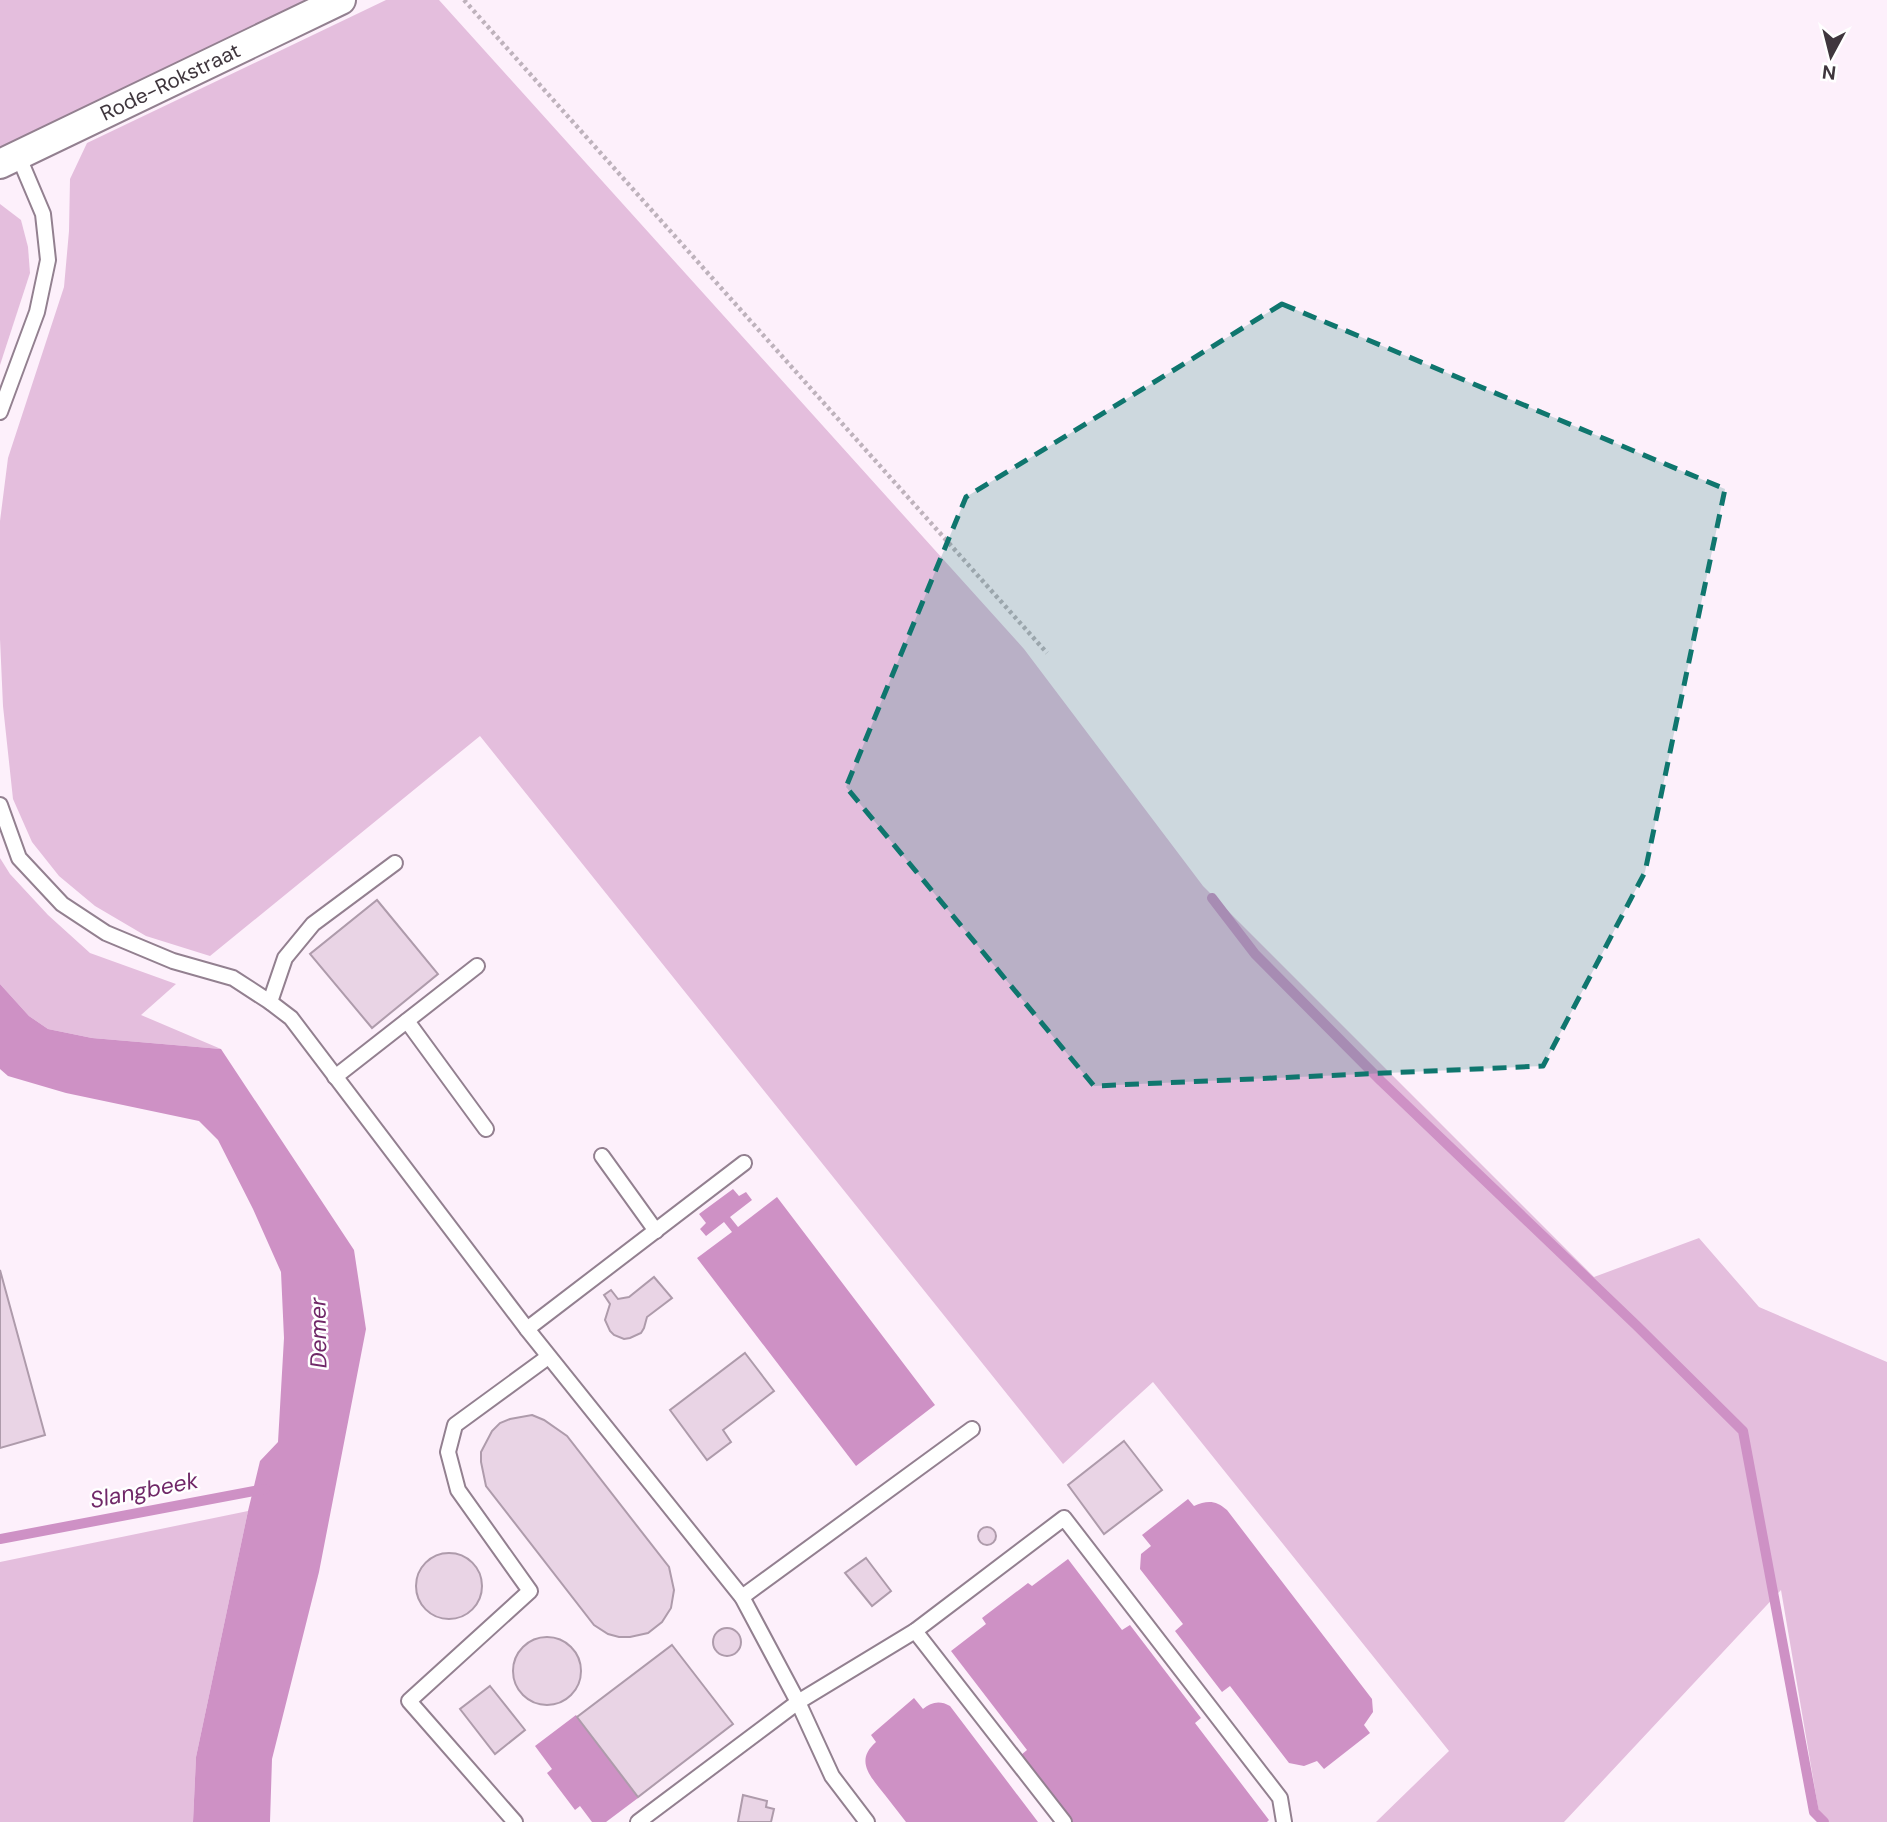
<svg xmlns="http://www.w3.org/2000/svg" width="1887" height="1822" font-family="'DM Sans',sans-serif">
	<style>
		.green { fill: #e4bedd }
		.water { fill: #ce91c5 }
		.lines { fill: none; stroke-linecap: round; stroke-linejoin: round }
		.stream { stroke: #ce91c5; stroke-width: 10 }
		.building { fill: #e9d4e5; stroke: #ae9bab; stroke-width: 2 }
		.service-casing { stroke: #938090; stroke-width: 18 }
		.minor-casing { stroke: #938090; stroke-width: 32 }
		.path { stroke: #beb2bc; stroke-width: 4.5; stroke-dasharray: 3.5 3.5; stroke-linecap: butt }
		.service { stroke: #fff; stroke-width: 14 }
		.minor { stroke: #fff; stroke-width: 28 }
		.marked { fill: #0f766e; fill-opacity: 0.2; stroke: #0f766e; stroke-width: 5; stroke-dasharray: 14 9; stroke-linejoin: round }
		.labels { text-anchor: middle; stroke-width: 5; stroke-linejoin: round; paint-order: stroke }
		.street-label { font-size: 21px; fill: #3f363d; stroke: #fff }
		.water-label { font-size: 23px; font-style: italic; fill: #702868; stroke: #fff }
	</style>
	<rect width="100%" height="100%" fill="#fdf0fb"/>
	<g class="green">
		<polygon points="0,0 306,0 0,148"/>
		<polygon points="386,0 439,0 1024,649 1203,886 1594,1277 1699,1238 1759,1307 1887,1362 1887,1822 1829,1822 1819,1813 1781,1590 1564,1822 1376,1822 1449,1751 1153,1382 1063,1464 480,736 210,956 146,936 95,906 59,876 32,842 13,799 3,706 0,639 0,521 8,458 64,287 69,231 70,179 87,143"/>
		<polygon points="0,204 21,220 28,247 30,273 0,365"/>
		<polygon points="0,858 10,874 48,915 90,953 176,984 141,1015 221,1049 92,1038 48,1029 29,1016 0,984"/>
		<polygon points="248,1511 196,1757 193,1822 0,1822 0,1562"/>
	</g>
	<g class="water">
		<polygon points="0,984 29,1016 48,1029 92,1038 221,1049 354,1250 366,1329 319,1572 272,1759 270,1822 193,1822 196,1757 248,1511 260,1461 278,1442 284,1338 281,1272 253,1209 218,1140 199,1121 66,1093 8,1076 0,1069"/>
		<polygon points="733,1189 739,1196 746,1192 752,1200 730,1217 738,1227 777,1197 935,1405 856,1466 697,1258 732,1232 724,1222 706,1236 700,1229 706,1223 699,1214"/>
		<path d="M1188 1499 1194 1506C1207 1500 1216 1500 1227 1510L1372 1699 1373 1712 1364 1725 1370 1733 1324 1769 1317 1761 1304 1766 1289 1763 1230 1686 1222 1692 1175 1631 1183 1624 1140 1569 1141 1554 1151 1546 1142 1535Z"/>
		<polygon points="1068,1559 1122,1630 1130,1625 1201,1718 1195,1723 1269,1820 1267,1822 1072,1822 1021,1755 1027,1750 951,1651 986,1624 982,1618 1028,1583 1032,1586"/>
		<path d="M914 1698 923 1709C931 1702 940 1700 950 1706L1038 1822H906C899 1813 892 1804 885 1795 871 1777 854 1761 876 1742L871 1735Z"/>
		<polygon points="576,1715 638,1798 606,1822 592,1822 580,1806 575,1810 547,1773 552,1769 535,1746"/>
	</g>
	<g class="lines">
		<g class="stream">
			<polyline points="1212,898 1255,954 1381,1081 1636,1325 1743,1431 1814,1812 1824,1822"/>
			<polyline points="0,1539 265,1489"/>
		</g>
	</g>
	<g class="building">
		<polygon points="377,900 438,974 372,1028 310,954"/>
		<polygon points="0,1270 45,1435 0,1448"/>
		<polygon points="654,1277 672,1298 647,1317 644,1328 641,1333 630,1338 624,1339 614,1335 610,1331 605,1320 610,1304 604,1295 611,1290 618,1299 629,1297"/>
		<polygon points="745,1353 774,1391 723,1430 731,1442 707,1460 670,1410"/>
		<polygon points="532,1415 544,1420 567,1436 669,1567 674,1590 671,1608 662,1622 648,1633 630,1637 619,1637 608,1634 594,1625 486,1486 481,1462 481,1452 492,1431 500,1423 510,1419"/>
		<polygon points="1124,1441 1162,1490 1104,1534 1068,1485"/>
		<circle cx="987" cy="1536" r="9"/>
		<circle cx="449" cy="1586" r="33"/>
		<polygon points="866,1558 891,1591 872,1606 845,1573"/>
		<circle cx="727" cy="1642" r="14"/>
		<circle cx="547" cy="1671" r="34"/>
		<polygon points="672,1645 733,1724 638,1797 577,1717"/>
		<polygon points="490,1686 525,1730 495,1754 460,1709"/>
		<polygon points="743,1795 767,1801 766,1807 774,1809 771,1822 738,1822"/>
	</g>
	<g class="lines">
		<defs>
			<g id="service">
				<polyline points="0,412 37,312 48,260 43,214 18,155"/>
				<polyline points="0,805 19,858 62,904 106,933 173,961 233,978 270,1002 291,1018 527,1329 742,1597 798,1702 832,1776 867,1822"/>
				<polyline points="270,1002 285,958 313,924 395,863"/>
				<polyline points="407,1021 486,1129"/>
				<polyline points="335,1077 477,966"/>
				<polyline points="602,1156 656,1231"/>
				<polyline points="527,1329 744,1163"/>
				<polyline points="742,1597 972,1429"/>
				<polyline points="915,1631 1064,1822"/>
				<polyline points="515,1822 409,1701 530,1591 458,1490 448,1452 455,1425 548,1357"/>
				<polyline points="638,1822 798,1702 915,1631 1064,1518 1280,1798 1284,1822"/>
			</g>
			<g id="minor">
				<path id="s1" d="M0 164 341 0"/>
			</g>
		</defs>
		<use href="#service" class="service-casing"/>
		<use href="#minor" class="minor-casing"/>
		<polyline class="path" points="464,0 1047,653"/>
		<use href="#service" class="service"/>
		<use href="#minor" class="minor"/>
	</g>
	<path class="marked" d="M1282 304 1725 489 1645 872 1543 1066 1094 1086 846 787 966 497Z"/>
	<g class="labels">
		<g class="street-label">
			<text dy="7" stroke="none"><textPath href="#s1" startOffset="189">Rode-Rokstraat</textPath></text>
		</g>
		<g class="water-label">
			<text transform="translate(318 1333) rotate(-91)" y="8">Demer</text>
			<text transform="translate(144 1490) rotate(-11)" y="8">Slangbeek</text>
		</g>
	</g>
	<g transform="translate(1831 56) rotate(187)" stroke="#ffffff" stroke-width="5" paint-order="stroke">
	<path d="M0-5L12 26L0 18L-12 26Z" fill="#3f363d"/>
	<text y="-10" font-size="19" font-weight="bold" text-anchor="middle" fill="#3f363d">N</text>
	</g>
</svg>
